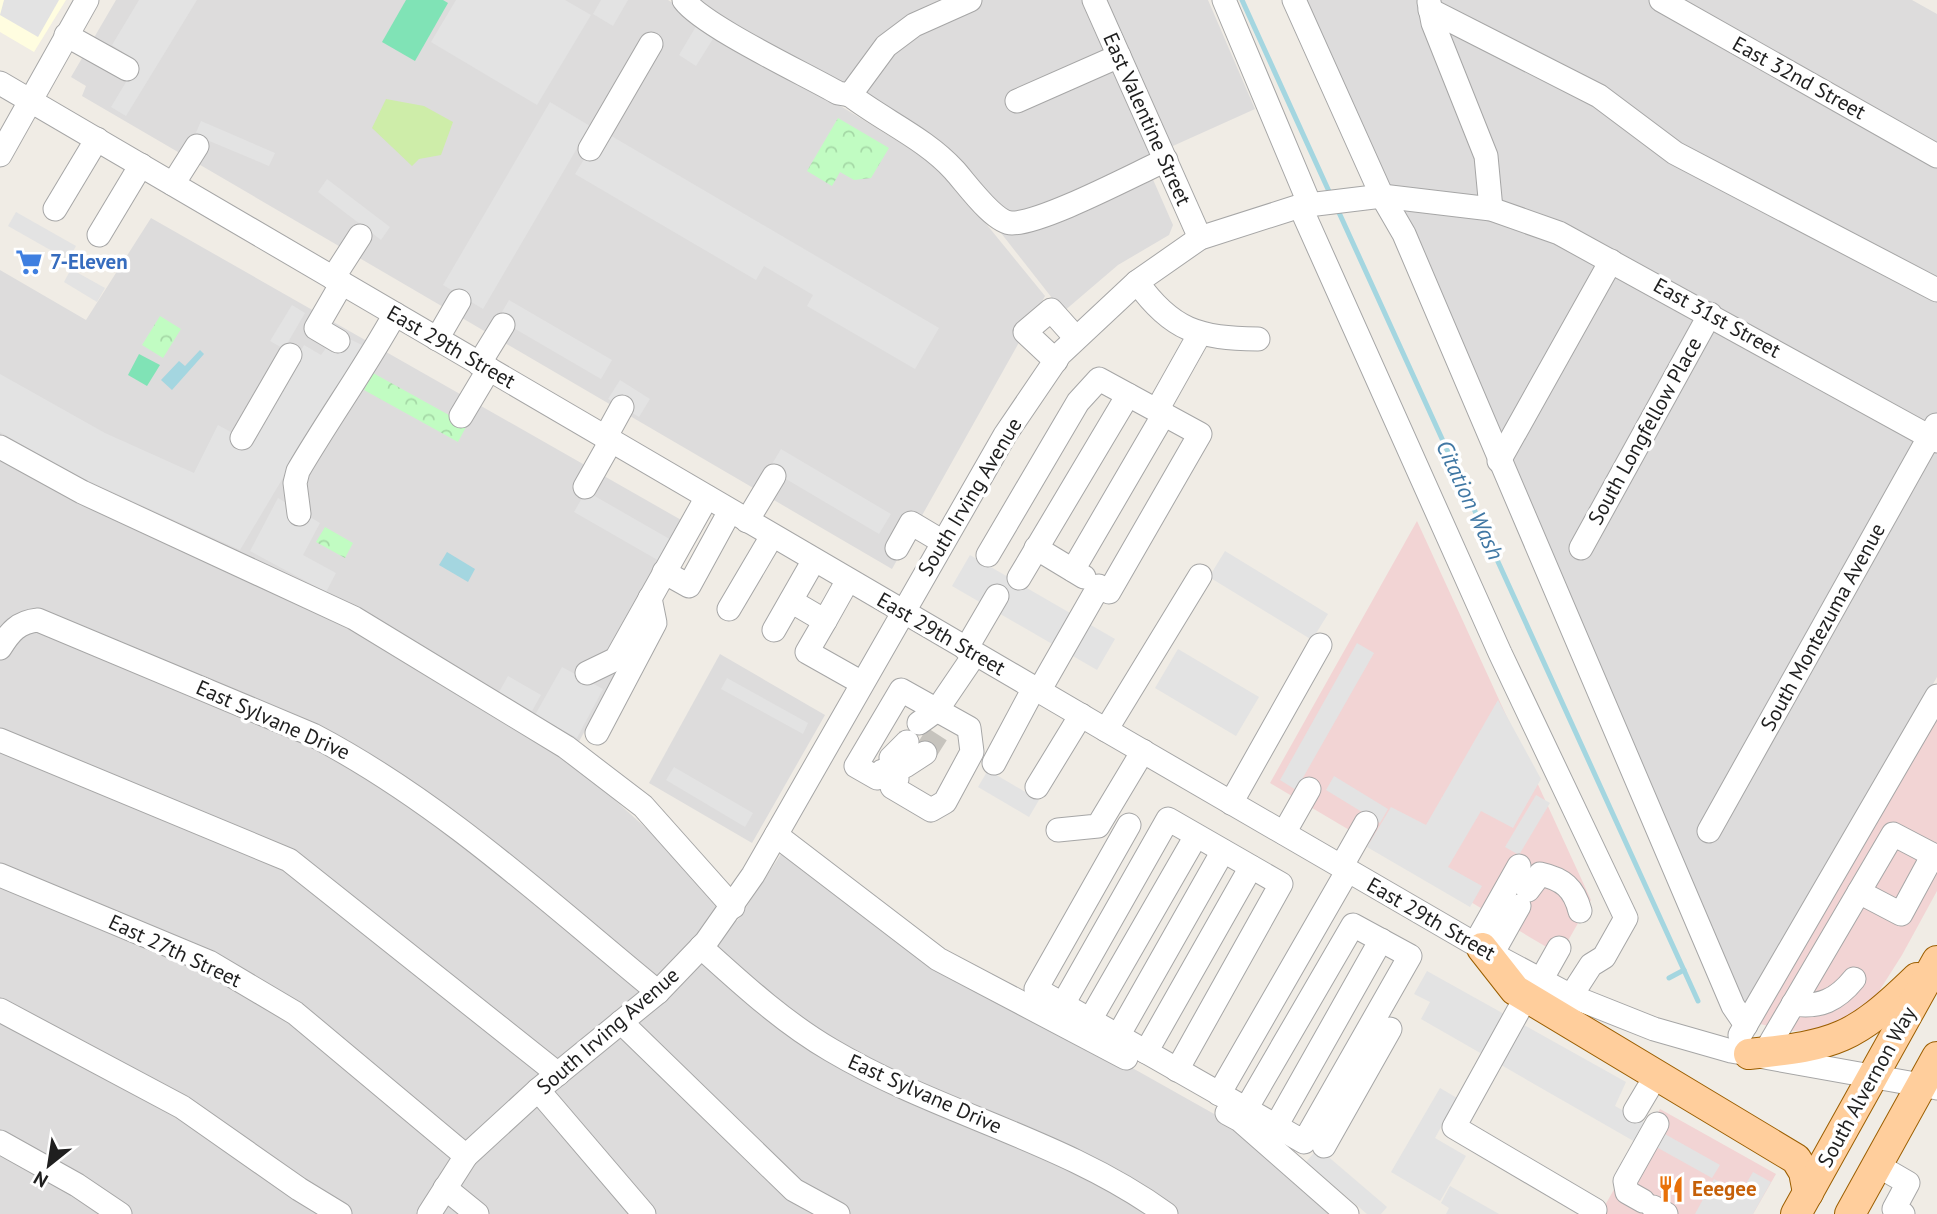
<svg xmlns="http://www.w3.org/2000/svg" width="1937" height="1214" font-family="'PT Sans',sans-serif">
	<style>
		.residential { fill: #dddcdc }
		.commercial { fill: #f2d4d4 }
		.education { fill: #fffde0 }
		.grass { fill: #ceeda9 }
		.park { fill: url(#park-crowns) }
		.pitch { fill: #80e3b6 }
		.parking { fill: #e3e3e3 }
		.water { fill: #a4d6e0 }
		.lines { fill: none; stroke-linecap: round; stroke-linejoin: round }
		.stream { stroke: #a4d6e0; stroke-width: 5 }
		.minor-tunnel { stroke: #c6c3bd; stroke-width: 23; stroke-dasharray: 23 11; stroke-linecap: butt }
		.minor-casing { stroke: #a6a6a6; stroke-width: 25 }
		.major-casing { stroke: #9b5e00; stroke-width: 32 }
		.minor { stroke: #fff; stroke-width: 23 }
		.major { stroke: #ffce9c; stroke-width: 30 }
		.labels { text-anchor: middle; stroke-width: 7; stroke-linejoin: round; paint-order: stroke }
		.street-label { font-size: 21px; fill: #1f1f1f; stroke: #fff }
		.shop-label { font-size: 21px; font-weight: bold; fill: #366cbe; stroke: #fff; text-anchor: start }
		.food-label { font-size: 21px; font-weight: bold; fill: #c56008; stroke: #fff; text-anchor: start }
		.water-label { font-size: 23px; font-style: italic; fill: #4178a4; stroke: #fff }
	</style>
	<defs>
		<pattern id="park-crowns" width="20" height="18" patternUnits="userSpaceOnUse" patternTransform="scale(1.75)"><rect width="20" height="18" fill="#c1fcc2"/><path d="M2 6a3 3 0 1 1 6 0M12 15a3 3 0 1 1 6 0" fill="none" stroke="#a5d8a6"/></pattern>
	</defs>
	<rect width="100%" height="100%" fill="#f0ece5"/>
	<g class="residential">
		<polygon points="116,0 668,0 956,177 974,209 1045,296 892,569 82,96 86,86 71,77"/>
		<polygon points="695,0 1208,0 1255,109 1144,159 1173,225 1169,235 1118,265 1063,312 1001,233 1003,211 952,153 697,5"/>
		<polygon points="1299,0 1912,0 1937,14 1937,677 1744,1019 1483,389"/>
		<polygon points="151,218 697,529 577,745 81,485 0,439 0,270 86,320"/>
		<polygon points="0,457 296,600 424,670 567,757 667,847 737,921 783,851 1079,1038 1232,1124 1340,1214 0,1214"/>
		<polygon points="720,654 825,715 752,843 649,783"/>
	</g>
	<g class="commercial">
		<polygon points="1417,521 1591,900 1560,955 1270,783"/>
		<polygon points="1937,711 1937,891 1902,955 1876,996 1841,1022 1815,1030 1791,1031 1760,1024"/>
		<polygon points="1660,1109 1776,1174 1753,1214 1600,1214"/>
	</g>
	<polygon class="education" points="0,0 66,0 34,52 0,32"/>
	<polygon class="grass" points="386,99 424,106 453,122 441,155 419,159 412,166 372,128"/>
	<g class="park">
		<polygon points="838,118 889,148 871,178 854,180 840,172 832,186 807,171"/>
		<polygon points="160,316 181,329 163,358 142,345"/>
		<polygon points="373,373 467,425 458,442 364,390"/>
		<polygon points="325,527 353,543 345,558 316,542"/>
	</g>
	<g class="pitch">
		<polygon points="406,0 443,0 448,3 415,61 382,42"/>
		<polygon points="139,354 160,365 147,386 128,375"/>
	</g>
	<g class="parking">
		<polygon points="4,0 59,0 38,37 0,15"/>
		<polygon points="139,0 197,0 126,116 111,107 138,62 112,45"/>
		<polygon points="456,0 565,0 591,15 537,105 431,42"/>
		<polygon points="601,0 628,0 613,26 593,14"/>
		<polygon points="698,23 716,34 696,66 679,55"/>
		<polygon points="550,102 590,126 483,309 443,285"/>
		<polygon points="201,121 275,153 269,166 195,135"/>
		<polygon points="608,134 939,328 915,369 807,306 813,295 764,266 756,280 575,174 588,153"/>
		<polygon points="327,179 390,227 381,240 318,192"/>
		<polygon points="16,212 76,246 68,260 8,226"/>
		<polygon points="71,269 105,288 97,302 64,282"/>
		<polygon points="509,300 612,360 601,379 498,319"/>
		<polygon points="292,305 305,313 284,349 270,341"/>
		<polygon points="337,333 362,345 240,550 71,473 0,432 0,374 105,433 194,473 218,425 249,442 304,345 321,355"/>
		<polygon points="620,380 650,399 639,417 608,399"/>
		<polygon points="781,449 891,514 879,534 769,469"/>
		<polygon points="586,491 673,541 661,562 574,512"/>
		<polygon points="278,498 320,523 303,555 336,573 326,592 250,551"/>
		<polygon points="1225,551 1328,614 1312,640 1209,577"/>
		<polygon points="970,555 1115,639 1097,670 952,586"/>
		<polygon points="1357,643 1374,653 1296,790 1280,780"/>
		<polygon points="1178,649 1259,697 1236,736 1155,688"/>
		<polygon points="562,667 603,689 577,738 535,715"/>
		<polygon points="508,676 541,695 532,711 499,692"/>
		<polygon points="727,678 808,723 803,734 721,689"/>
		<polygon points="1498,700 1541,779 1513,828 1481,811 1448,867 1482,886 1470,907 1367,847 1391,807 1426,825"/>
		<polygon points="674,767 753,813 745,827 666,780"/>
		<polygon points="988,770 1039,800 1029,817 978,787"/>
		<polygon points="1334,776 1388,809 1380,823 1326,790"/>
		<polygon points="1536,795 1550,803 1519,855 1505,847"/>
		<polygon points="1427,971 1626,1082 1615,1106 1720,1165 1712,1178 1642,1139 1637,1143 1421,1019 1430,1002 1414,994"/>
		<polygon points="1440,1088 1457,1098 1435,1138 1466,1156 1440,1201 1391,1172"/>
		<polygon points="1318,1148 1387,1207 1381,1214 1367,1214 1306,1162"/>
		<polygon points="1753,1172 1771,1182 1753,1214 1695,1214 1714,1179 1740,1194"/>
		<polygon points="1450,1186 1499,1214 1446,1214 1449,1208 1441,1203"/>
	</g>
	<g class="water">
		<polygon points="200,350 204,354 172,390 161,380 179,361 185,366"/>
		<polygon points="447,552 475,569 468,582 439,565"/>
	</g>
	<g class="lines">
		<g class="stream">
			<polyline points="1242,0 1332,198"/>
			<polyline points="1336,206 1698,1001"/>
			<polyline points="1669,978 1684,970"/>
		</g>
		<polyline class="minor-tunnel" points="925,753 937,734"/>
		<defs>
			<g id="minor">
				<path d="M684 0C703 26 805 74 838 93L850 95 886 46 914 25 970 0"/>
				<polyline points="1094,0 1200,238"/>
				<polyline points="1224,0 1310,205"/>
				<polyline points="1294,0 1382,196 1404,234 1733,1006 1746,1025"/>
				<polyline points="1661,0 1937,156"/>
				<polyline points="1429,2 1433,23 1486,156 1491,209"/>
				<polyline points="1430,10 1599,96 1675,153 1937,290"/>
				<polyline points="66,35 127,69"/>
				<polyline points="0,83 1106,730 1492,954 1571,996 1654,1029 1731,1051 1937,1088"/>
				<path d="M850 95C884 121 926 139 954 170 966 183 994 223 1012 223 1043 223 1133 175 1166 160"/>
				<polyline points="1017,101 1119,56"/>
				<polyline points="590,149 651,44"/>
				<polyline points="0,155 87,0"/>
				<polyline points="173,184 197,146"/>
				<polyline points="1300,206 1500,653 1626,918 1604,957 1591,965 1571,996"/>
				<polyline points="55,209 97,139"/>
				<polyline points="99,235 141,165"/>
				<polyline points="333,278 360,236"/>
				<path d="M1137 282C1172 331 1199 338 1258 339"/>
				<polyline points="437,339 459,301"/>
				<polyline points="338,341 316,328 342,283"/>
				<polyline points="1056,361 1025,332 1051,310 1076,338"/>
				<polyline points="479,364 503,325"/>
				<polyline points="1157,410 1198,337"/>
				<polyline points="461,416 489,369"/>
				<polyline points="242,438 290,355"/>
				<polyline points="605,438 622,407"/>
				<polyline points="0,447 82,492 354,618 566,747 643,806 733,907"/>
				<polyline points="1499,461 1611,261"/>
				<polyline points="585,487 611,441"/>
				<path d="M299 514 295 483 298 471C329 418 365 368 395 314"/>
				<polyline points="747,521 774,476"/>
				<polyline points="897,548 911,523 943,542"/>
				<polyline points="1036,548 1084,577"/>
				<polyline points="1581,548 1710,314"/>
				<polyline points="988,555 1078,402 1099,379 1200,434 1109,592 1099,586 1039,691"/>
				<polyline points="1073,570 1164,414"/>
				<polyline points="664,572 689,586 730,511"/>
				<polyline points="1019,578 1128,395"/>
				<polyline points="791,601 825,621 848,580"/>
				<polyline points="729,609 772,536"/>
				<polyline points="825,621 807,652 862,683"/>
				<polyline points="774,630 814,560"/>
				<path d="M0 648C10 632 18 622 38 620L313 735C441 802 547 901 658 992"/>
				<polyline points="966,649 997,596"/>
				<polyline points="587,673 616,659 707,497"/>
				<polyline points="919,723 937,710 975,654"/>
				<polyline points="1106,730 1200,576"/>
				<polyline points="597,733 655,623 650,598"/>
				<polyline points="0,740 289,860 558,1074"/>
				<polyline points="891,758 907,742"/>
				<polyline points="994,763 1034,688"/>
				<polyline points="905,766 925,753"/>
				<polyline points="882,771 877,778 856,766 901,690 969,728 972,752 945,802 931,810 892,787 897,779"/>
				<polyline points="1037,787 1081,715"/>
				<polyline points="1231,803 1320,645"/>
				<polyline points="1129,825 1036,989 1304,1142 1410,956 1353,925 1246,1109"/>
				<polyline points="1058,830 1098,826 1143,751"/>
				<polyline points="1709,831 1936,425"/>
				<polyline points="1284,833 1309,789"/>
				<polyline points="776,835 938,959 1126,1058"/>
				<polyline points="1341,867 1366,823"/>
				<polyline points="0,875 209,962 295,1013 466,1156"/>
				<path d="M1528 890 1540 874C1563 879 1574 888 1580 911"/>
				<polyline points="1859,892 1901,914 1933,855"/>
				<polyline points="1475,944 1519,866"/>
				<path d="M701 947C742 984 783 1022 831 1050 939 1114 1064 1140 1166 1214"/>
				<polyline points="1492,954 1519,906"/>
				<polyline points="1541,980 1559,948"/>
				<polyline points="1526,997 1454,1127 1595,1210"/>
				<polyline points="1063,1004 1168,819 1281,884 1177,1070"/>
				<path d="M1793 1004C1820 1008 1837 1000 1854 979"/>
				<polyline points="0,1010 182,1107 299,1189 340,1214"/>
				<polyline points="1090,1020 1196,836"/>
				<polyline points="621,1022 794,1190 838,1214"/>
				<polyline points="1740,1035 1937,696"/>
				<polyline points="1118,1036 1223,851"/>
				<polyline points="1146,1052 1251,867"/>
				<polyline points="1765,1052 1893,834 1937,857"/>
				<polyline points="538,1090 644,1214"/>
				<polyline points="1219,1094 1348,870"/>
				<polyline points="1635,1111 1657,1074"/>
				<polyline points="1227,1113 1240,1120 1347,1214"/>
				<polyline points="1276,1126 1381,940"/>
				<polyline points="0,1142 77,1185 120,1214"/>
				<polyline points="1324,1146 1390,1029"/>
				<polyline points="1877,1165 1908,1183 1894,1209 1903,1214"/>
				<polyline points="445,1188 477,1214"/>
				<polyline points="1643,1201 1627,1192 1625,1181 1657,1124"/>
				<polyline points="1653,1207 1666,1214"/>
				<polyline points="429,1214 466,1156 538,1090 658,992 706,942 753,875 1005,435 1060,354 1137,282 1200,238 1300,206 1382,196 1491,209 1559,233 1937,441"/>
			</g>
			<g id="major">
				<polyline points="1482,948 1515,990 1796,1159 1804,1172 1808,1193"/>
				<path d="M1749 1054C1837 1045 1854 1039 1917 978"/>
				<polyline points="1796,1214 1937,961"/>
				<polyline points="1850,1214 1937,1057"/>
			</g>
		</defs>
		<use href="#minor" class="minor-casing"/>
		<use href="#major" class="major-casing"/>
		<use href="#minor" class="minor"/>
		<use href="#major" class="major"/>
	</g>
	<defs>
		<symbol id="supermarket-bare" viewBox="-9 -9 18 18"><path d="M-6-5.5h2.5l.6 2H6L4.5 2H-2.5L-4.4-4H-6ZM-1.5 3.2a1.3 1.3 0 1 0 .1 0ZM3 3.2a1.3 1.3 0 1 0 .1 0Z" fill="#3f7fe0" stroke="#fff" stroke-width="2.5" paint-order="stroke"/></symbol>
		<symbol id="restaurant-bare" viewBox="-9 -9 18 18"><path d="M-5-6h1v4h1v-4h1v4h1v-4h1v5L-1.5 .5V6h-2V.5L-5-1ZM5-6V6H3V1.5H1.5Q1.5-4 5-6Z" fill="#e8710a" stroke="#fff" stroke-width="2.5" paint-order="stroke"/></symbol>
	</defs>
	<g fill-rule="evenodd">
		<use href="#supermarket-bare" x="10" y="243" width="38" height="38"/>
		<use href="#restaurant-bare" x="1652" y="1170" width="38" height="38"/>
	</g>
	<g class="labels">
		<g class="street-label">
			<text transform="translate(1799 78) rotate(29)" y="7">East 32nd Street</text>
			<text transform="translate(1147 119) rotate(66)" y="7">East Valentine Street</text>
			<text transform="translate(1717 318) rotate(29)" y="7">East 31st Street</text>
			<text transform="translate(451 347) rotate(30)" y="7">East 29th Street</text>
			<text transform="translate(1645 431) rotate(-61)" y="7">South Longfellow Place</text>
			<text transform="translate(970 497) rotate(-59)" y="7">South Irving Avenue</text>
			<text transform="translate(1823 627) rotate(-61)" y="7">South Montezuma Avenue</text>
			<text transform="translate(941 634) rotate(30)" y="7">East 29th Street</text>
			<text transform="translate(273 720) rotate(24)" y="7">East Sylvane Drive</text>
			<text transform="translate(1431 919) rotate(30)" y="7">East 29th Street</text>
			<text transform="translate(175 951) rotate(25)" y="7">East 27th Street</text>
			<text transform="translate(608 1031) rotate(-41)" y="7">South Irving Avenue</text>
			<text transform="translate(1867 1087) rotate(-61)" y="7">South Alvernon Way</text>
			<text transform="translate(925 1094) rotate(24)" y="7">East Sylvane Drive</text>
		</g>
		<g class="shop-label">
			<text x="50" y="269">7-Eleven</text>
		</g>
		<g class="food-label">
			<text x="1692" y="1196">Eeegee</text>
		</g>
		<g class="water-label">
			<text transform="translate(1470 500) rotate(65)" y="8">Citation Wash</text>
		</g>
	</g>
	<g transform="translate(49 1165) rotate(210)" stroke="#ffffff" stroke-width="5" paint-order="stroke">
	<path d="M0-5L12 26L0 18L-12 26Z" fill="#1f1f1f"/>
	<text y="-10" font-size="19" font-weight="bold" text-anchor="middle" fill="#1f1f1f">N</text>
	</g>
</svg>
